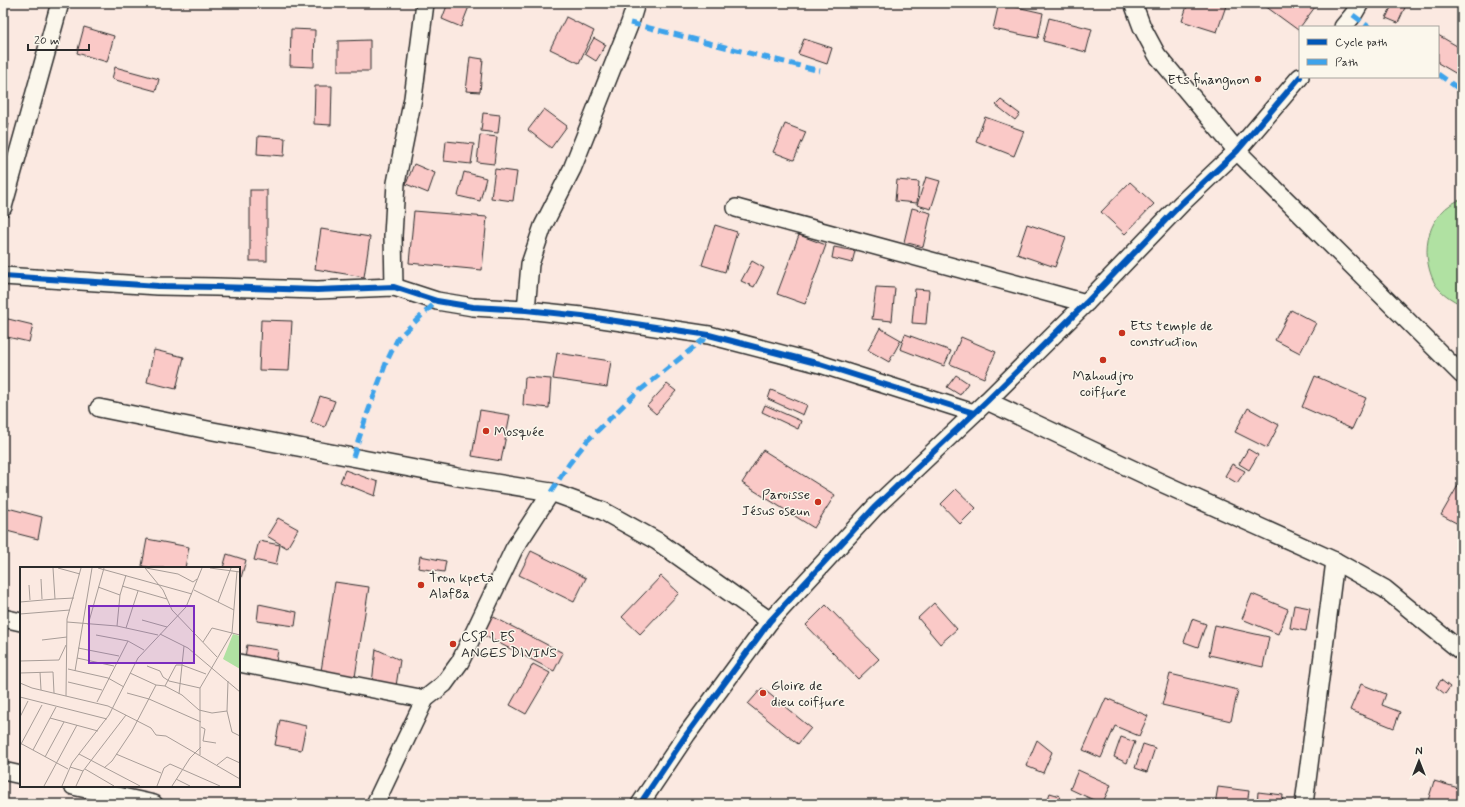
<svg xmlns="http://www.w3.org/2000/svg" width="1465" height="807" font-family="Mynerve,sans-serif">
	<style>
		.green { fill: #b0e1a2; stroke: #6e8666 }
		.building { fill: #fac9c7; stroke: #2b2b2b }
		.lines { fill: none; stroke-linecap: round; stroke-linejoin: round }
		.street-casing { stroke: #2b2b2b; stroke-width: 20 }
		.street { stroke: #fbf7ec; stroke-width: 17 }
		.quiet { stroke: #3ea3eb; stroke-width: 5; stroke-dasharray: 10 5; stroke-linecap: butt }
		.cycleway-casing { stroke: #fbf7ec; stroke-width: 8 }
		.cycleway { stroke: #0057b8; stroke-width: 6 }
		.poi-dot { fill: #c8321e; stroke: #fbf7ec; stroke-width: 1.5 }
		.labels { text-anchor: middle; stroke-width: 3; stroke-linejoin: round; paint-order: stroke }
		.poi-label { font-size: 14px; fill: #2b2b2b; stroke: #fbf7ec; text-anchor: start }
		.inset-road { fill: none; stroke: #a89d98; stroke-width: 1 }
		.view { fill: #7b2cbf; fill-opacity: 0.15; stroke: #7b2cbf; stroke-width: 2 }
		.inset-edge { fill: none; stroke: #2b2b2b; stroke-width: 2 }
	</style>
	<rect width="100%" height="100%" fill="#fbe9e1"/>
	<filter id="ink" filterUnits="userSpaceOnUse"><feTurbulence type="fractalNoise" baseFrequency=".025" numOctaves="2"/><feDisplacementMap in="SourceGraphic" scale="8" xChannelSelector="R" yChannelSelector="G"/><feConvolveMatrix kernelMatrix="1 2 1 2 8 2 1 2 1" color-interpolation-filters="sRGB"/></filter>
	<g filter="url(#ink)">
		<path class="green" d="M1462 199V305C1452 300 1439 292 1434 282 1419 251 1428 211 1462 199Z"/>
		<g class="building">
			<polygon points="448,3 468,3 470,4 461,27 442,19"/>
			<polygon points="999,3 1043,13 1038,38 993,29"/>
			<polygon points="1188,3 1227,3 1217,32 1182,21"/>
			<polygon points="1261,3 1309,3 1315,7 1298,30"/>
			<polygon points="1393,3 1407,3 1398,23 1386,18"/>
			<polygon points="566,17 594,31 579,63 550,49"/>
			<polygon points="1049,18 1092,29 1086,52 1043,41"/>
			<polygon points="84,27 114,36 107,62 77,53"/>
			<polygon points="291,29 315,30 314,67 290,66"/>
			<polygon points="1438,35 1462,49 1462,77 1438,63"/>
			<polygon points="594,38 606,45 596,61 585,54"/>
			<polygon points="804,39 832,48 827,64 798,54"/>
			<polygon points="370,40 370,71 338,71 338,41"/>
			<polygon points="470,57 483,59 480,92 466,91"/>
			<polygon points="115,67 159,79 156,91 112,79"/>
			<polygon points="315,86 332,86 331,125 314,124"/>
			<polygon points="1001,100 1020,114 1015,120 996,105"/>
			<polygon points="544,109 567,126 551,148 528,130"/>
			<polygon points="483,113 500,115 498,133 481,131"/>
			<polygon points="985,117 1024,131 1014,156 976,141"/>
			<polygon points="3,121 9,124 3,147"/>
			<polygon points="785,124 806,132 794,160 773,152"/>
			<polygon points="480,135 497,137 494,164 477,162"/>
			<polygon points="258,136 285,138 284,156 257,154"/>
			<polygon points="446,141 474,144 471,164 444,161"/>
			<polygon points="414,164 435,173 428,193 406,184"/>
			<polygon points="495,169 517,172 513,201 491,198"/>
			<polygon points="464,172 486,178 480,201 458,196"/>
			<polygon points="926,177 940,181 931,209 917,205"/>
			<polygon points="897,180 919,182 917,203 895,201"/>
			<polygon points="1130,182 1154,204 1125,234 1101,212"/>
			<rect x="250" y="190" width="17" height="71"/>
			<polygon points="912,208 931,213 923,247 904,242"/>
			<polygon points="414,211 487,217 482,270 409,263"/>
			<polygon points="1027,224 1066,237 1055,267 1017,254"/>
			<polygon points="715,225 737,232 725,272 702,265"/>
			<polygon points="321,229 370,237 364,277 315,269"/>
			<polygon points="799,235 826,245 805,304 777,294"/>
			<polygon points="834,247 855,251 852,263 832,258"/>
			<polygon points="752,261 764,268 754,287 741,281"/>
			<polygon points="876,287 895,288 892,321 872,319"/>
			<polygon points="915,289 929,290 926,324 912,323"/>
			<polygon points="1291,310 1316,323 1300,353 1275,340"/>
			<polygon points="4,318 33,325 29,342 3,336"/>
			<polygon points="261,320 292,321 289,371 259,370"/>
			<polygon points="880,328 901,340 889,362 868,350"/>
			<polygon points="905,334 951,351 944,366 900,349"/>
			<polygon points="961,337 996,352 984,378 950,364"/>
			<polygon points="154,350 184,357 176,389 147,382"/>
			<polygon points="557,353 611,361 607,387 553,379"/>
			<polygon points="956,375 968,383 960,395 947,387"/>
			<polygon points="1315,376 1366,398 1352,429 1302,407"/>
			<polygon points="525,377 551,379 549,408 523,405"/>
			<polygon points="667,384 676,391 656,414 647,406"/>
			<polygon points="771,390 807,405 803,415 768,399"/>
			<polygon points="320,396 335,401 325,427 311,422"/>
			<polygon points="765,405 801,421 798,429 762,412"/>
			<polygon points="1248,408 1279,425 1267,448 1235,432"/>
			<polygon points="480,410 510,415 501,461 472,456"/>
			<polygon points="1248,449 1258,455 1249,470 1239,464"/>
			<polygon points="763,450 835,495 814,528 742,483"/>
			<polygon points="1232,464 1245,471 1237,483 1225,476"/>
			<polygon points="345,470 378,482 375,496 340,482"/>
			<polygon points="1460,482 1462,483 1462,526 1441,515"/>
			<polygon points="956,489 976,508 960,524 941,504"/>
			<polygon points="4,507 42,517 38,539 3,530 3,511"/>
			<polygon points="278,518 298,529 287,548 267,536"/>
			<polygon points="147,539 189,547 185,568 152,568 142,566"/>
			<polygon points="259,541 280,545 276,565 254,560"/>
			<polygon points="531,551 586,578 574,602 519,575"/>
			<polygon points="227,554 246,560 239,585 239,568 223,568"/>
			<polygon points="420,556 446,561 444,572 418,568"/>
			<polygon points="661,576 679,593 640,634 622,617"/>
			<polygon points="335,582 369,587 355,677 321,671"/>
			<polygon points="1252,594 1288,609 1278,634 1242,619"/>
			<polygon points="934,603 957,629 940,644 918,618"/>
			<polygon points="259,604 297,612 295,626 257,621"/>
			<polygon points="826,605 879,659 858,679 806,625"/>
			<polygon points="1294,605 1310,608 1306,631 1290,628"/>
			<polygon points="486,613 563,653 554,671 477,632"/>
			<polygon points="1192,619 1206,624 1198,647 1184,642"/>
			<polygon points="1215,625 1269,637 1263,667 1209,655"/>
			<polygon points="247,645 278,650 275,668 244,663"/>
			<polygon points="376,649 400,660 396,686 372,683"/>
			<polygon points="533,664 550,673 526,714 510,705"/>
			<polygon points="1170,674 1238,690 1231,721 1162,705"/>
			<polygon points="1441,680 1450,687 1445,694 1436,687"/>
			<polygon points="1361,684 1386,694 1382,705 1400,712 1394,728 1350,710"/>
			<polygon points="762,688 811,728 798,744 748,704"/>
			<polygon points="1106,698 1148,716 1139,736 1115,726 1101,758 1083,750"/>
			<polygon points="280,720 306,726 301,750 275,745"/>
			<polygon points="1121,737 1135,742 1127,763 1114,757"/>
			<polygon points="1037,740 1052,752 1043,773 1026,766"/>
			<polygon points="1143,744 1155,748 1147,772 1135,768"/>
			<polygon points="1078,770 1111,785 1102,804 1070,789"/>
			<polygon points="1434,781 1462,789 1462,804 1427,804"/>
			<polygon points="1218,787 1249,791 1247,804 1215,804"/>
			<polygon points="1258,792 1283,795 1282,804 1257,804"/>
			<polygon points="1050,793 1060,796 1057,804 1046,804"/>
		</g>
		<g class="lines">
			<defs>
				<g id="street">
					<polyline points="1133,3 1142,27 1157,55 1237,151 1462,375"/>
					<polyline points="1343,27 1353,15 1360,3"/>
					<polyline points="3,207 60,3"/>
					<polyline points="736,208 1086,303"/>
					<polyline points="3,276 158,286 216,287 317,290 394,287 437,301 473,307 526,310 582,316 709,335 820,364 974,413"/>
					<polyline points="394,287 393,236 396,183 413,98 425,3"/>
					<polyline points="526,310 530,264 543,226 572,169 630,23 636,3"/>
					<polyline points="987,401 1164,484 1335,561 1385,589 1462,652"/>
					<polyline points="99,408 213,431 458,477 551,492 603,511 657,541 770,621"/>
					<polyline points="3,618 21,622"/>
					<polyline points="239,663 425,699"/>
					<polyline points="3,771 21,775"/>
					<polyline points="73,786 154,804"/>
					<polyline points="375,804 425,699 444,684 460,662 514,549 551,492"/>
					<polyline points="640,804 687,734 770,621 874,508 987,401 1086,303 1182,203 1237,151 1300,77"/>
					<polyline points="1304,804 1335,561"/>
				</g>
			</defs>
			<use href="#street" class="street-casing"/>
			<use href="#street" class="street"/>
			<g class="quiet">
				<polyline points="1353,15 1369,27"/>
				<polyline points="630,23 820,71"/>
				<polyline points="1438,74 1462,91"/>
				<polyline points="353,457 365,420 386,363 398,338 437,301"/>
				<polyline points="551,492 569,464 587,441 633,396 709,335"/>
			</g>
			<defs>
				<g id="cycleway">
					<polyline points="3,276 158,286 216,287 317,290 394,287 437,301 473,307 526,310 582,316 709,335 820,364 974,413"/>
					<polyline points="640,804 687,734 770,621 874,508 987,401 1086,303 1182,203 1237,151 1300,77"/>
				</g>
			</defs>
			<use href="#cycleway" class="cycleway-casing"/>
			<use href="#cycleway" class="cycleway"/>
		</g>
	</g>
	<g class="poi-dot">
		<circle cx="1258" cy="79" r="4"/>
		<circle cx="1122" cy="333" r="4"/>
		<circle cx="1103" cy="360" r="4"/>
		<circle cx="486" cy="431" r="4"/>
		<circle cx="818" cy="502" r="4"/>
		<circle cx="421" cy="585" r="4"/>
		<circle cx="453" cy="644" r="4"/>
		<circle cx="763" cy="693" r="4"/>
	</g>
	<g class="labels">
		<g class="poi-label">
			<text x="1250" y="84" text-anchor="end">Ets finangnon</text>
			<text x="1130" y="330">Ets temple de<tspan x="1130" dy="16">construction</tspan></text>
			<text x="1103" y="380" text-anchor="middle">Mahoudjro<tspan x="1103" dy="16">coiffure</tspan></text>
			<text x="494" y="436">Mosquée</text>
			<text x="810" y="499" text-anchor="end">Paroisse<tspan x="810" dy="16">Jésus oseun</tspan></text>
			<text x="429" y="582">Tron kpeta<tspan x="429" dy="16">Alaf8a</tspan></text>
			<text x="461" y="641">CSP LES<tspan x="461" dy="16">ANGES DIVINS</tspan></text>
			<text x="771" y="690">Gloire de<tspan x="771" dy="16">dieu coiffure</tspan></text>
		</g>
	</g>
	<g transform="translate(20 567)">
		<rect width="220" height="220" fill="#fbe9e1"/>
		<path d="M213 67 220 69V102L203 92Z" fill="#b0e1a2"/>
		<path class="inset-road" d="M38 1 60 7M78 1 172 27M125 1 143 23 152 43 197 90M126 1 158 7 173 15 177 12M190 1 220 5M21 12 22 32M9 18 10 33M102 19 147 32M78 20 100 28 97 59M174 23 214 43M100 28 106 8M35 32 54 31M0 35 35 32 33 1M198 35 211 1M0 47 50 43M122 53 147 60M47 55 97 59 138 68M68 58 84 1M106 61 118 24M140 67 168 81 220 125M76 68 108 74 124 83M22 73 47 70M183 75 192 61 220 68M58 81 99 89M57 91 94 99M0 94 39 93 46 78M127 99 140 104 143 110 149 114 180 121M48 102 88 111 104 120M55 104 72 1M20 105 21 123M0 106 33 105 34 126M110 106 136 118 145 119 162 128 179 143 192 146 207 144M208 114 207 144 212 165 220 169M48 115 82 123M0 116 12 121 88 139 131 161 136 168 146 169 220 212M145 119 156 98H162L186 107M107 126 129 132 181 155M159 127 164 79M46 129 47 52 61 1M0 130 87 152M77 135 108 74M0 150 8 134M30 151 78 164M181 160 185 162 183 174M183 174 196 176M0 176 48 202M0 179 22 138M13 183 36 140M59 187 120 219M96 187 141 206M180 188V121L212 66 217 4M25 190 44 155M197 198 207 190 220 196M50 200 63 204M84 201 92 194 112 164 136 118M65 202 94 219M156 212 170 219M24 219 57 158M42 219 52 196 89 148 118 91 166 40 182 1M56 219 63 204 106 148M137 219 144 201 150 197 200 219M152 219 170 191 181 180"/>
		<path class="view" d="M69 39H174V96H69Z"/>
		<rect width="220" height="220" class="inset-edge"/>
	</g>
	<rect width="1465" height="807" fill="none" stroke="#fbf7ec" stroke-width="16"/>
	<rect x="8" y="8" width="1449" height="791" fill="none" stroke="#2b2b2b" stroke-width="1.5" filter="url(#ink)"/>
	<rect x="1299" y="26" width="140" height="52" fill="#fbf7ec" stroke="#a8a59f"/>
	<rect x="1307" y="39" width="20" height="6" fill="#0057b8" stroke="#a8a59f"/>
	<text x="1335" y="46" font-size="12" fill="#2b2b2b">Cycle path</text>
	<rect x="1307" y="59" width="20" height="6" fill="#3ea3eb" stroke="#a8a59f"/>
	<text x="1335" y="66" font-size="12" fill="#2b2b2b">Path</text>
	<g transform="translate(1419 761)" stroke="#fbf7ec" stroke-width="3" paint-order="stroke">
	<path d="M0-3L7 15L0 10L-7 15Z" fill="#2b2b2b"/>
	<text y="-6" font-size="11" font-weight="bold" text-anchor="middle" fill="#2b2b2b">N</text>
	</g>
	<path d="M28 44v6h61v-6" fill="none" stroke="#2b2b2b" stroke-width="2"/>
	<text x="34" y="44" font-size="12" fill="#2b2b2b" stroke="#fbf7ec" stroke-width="3" paint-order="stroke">20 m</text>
</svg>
